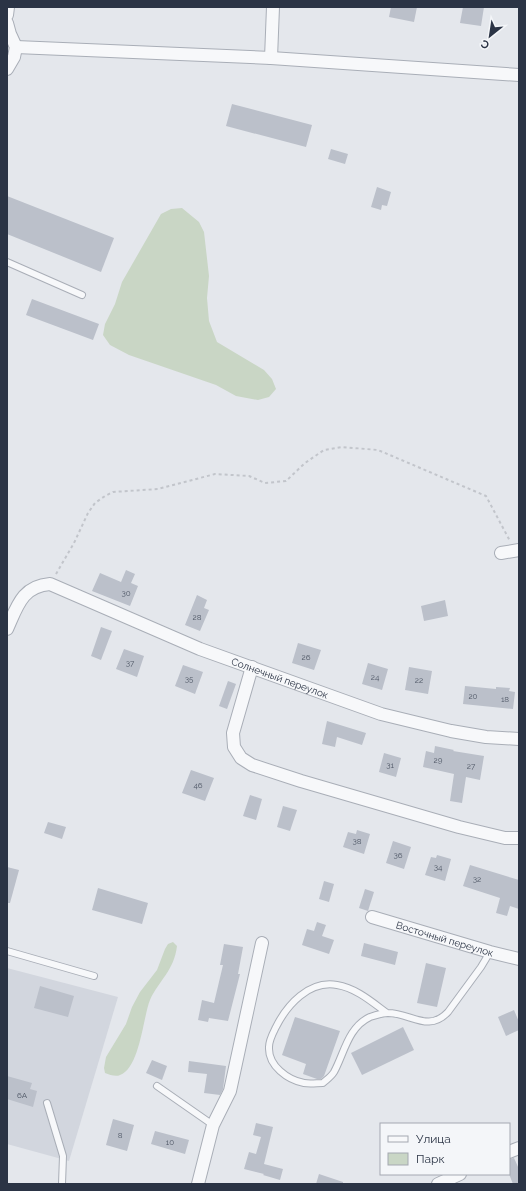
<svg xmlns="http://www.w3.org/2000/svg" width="526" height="1191" font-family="Raleway,sans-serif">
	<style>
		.built { fill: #d2d6de }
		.green { fill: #c9d6c5 }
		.building { fill: #bbc0ca }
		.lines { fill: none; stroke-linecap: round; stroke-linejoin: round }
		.lane-casing { stroke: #a9aeb7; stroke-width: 8 }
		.street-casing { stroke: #a9aeb7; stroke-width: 14 }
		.path { stroke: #c2c5cb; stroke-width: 2; stroke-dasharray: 3 3; stroke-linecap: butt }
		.lane { stroke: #f7f8fa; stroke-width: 6 }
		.street { stroke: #f7f8fa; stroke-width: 12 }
		.labels { text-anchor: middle; stroke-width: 3; stroke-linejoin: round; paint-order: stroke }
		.number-label { font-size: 8px; fill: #4f5766 }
		.street-label { font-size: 10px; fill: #2b3445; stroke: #f4f6f9 }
	</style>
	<rect width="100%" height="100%" fill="#e4e7ec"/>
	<polygon class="built" points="7,968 118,997 69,1161 7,1144"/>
	<g class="green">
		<polygon points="182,208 199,222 204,232 209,276 207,298 209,321 217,342 264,370 272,379 276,389 269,397 258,400 236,396 216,385 129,355 110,345 103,335 105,324 115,304 122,282 161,214 171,209"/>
		<path d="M173 942 177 946C174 971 159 980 150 1000 143 1017 140 1068 120 1075 116 1077 110 1075 105 1073L104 1068 106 1057 126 1024 132 1007 140 992 157 970 165 949 168 944Z"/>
	</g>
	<g class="building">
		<polygon points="391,7 417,7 414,22 389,17"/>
		<polygon points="463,7 484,7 481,26 460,23"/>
		<polygon points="232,104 312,125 306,147 226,126"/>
		<polygon points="331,149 348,154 345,164 328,159"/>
		<polygon points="377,187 391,192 387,206 382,205 381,210 371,207"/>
		<polygon points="7,196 114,238 101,272 7,234"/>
		<polygon points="32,299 99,324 93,340 26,315"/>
		<polygon points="126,570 135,574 131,583 138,586 130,606 92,591 100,573 121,582"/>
		<polygon points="197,595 207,600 204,608 209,610 200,631 185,625"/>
		<polygon points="445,600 448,616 424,621 421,606"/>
		<polygon points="101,627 112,631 101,660 91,656"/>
		<polygon points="298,643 321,650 314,670 292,663"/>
		<polygon points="124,649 144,656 137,677 116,669"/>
		<polygon points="368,663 388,669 382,690 362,684"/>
		<polygon points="183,665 203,672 195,694 175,686"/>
		<polygon points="409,667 432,671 428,694 405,690"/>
		<polygon points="228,681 236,684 227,709 219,706"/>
		<polygon points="465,686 496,689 496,687 510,688 509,691 515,692 513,709 463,704"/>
		<polygon points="327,721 366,733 362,745 337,737 335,747 322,744"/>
		<polygon points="435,746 454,750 453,751 484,756 480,780 466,777 462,803 450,801 454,774 423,767 426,751 434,753"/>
		<polygon points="384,753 401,758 396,777 379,772"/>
		<polygon points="191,770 214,778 205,801 182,793"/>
		<polygon points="250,795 262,799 256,820 243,816"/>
		<polygon points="283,806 297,810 290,831 277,827"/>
		<polygon points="48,822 66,827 62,839 44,833"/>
		<polygon points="357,830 370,834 364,854 343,847 348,832 356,834"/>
		<polygon points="393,841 411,847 404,869 386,863"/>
		<polygon points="437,855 451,859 445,881 425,875 431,857 436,858"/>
		<polygon points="470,865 519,880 519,909 510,906 507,916 496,913 500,898 463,886"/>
		<polygon points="7,867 19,870 10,903 7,903"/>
		<polygon points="324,881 334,884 329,902 319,899"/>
		<polygon points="98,888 148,903 142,924 92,910"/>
		<polygon points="365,889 374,892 368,911 359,908"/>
		<polygon points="317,922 326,925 322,936 334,940 329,954 302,945 307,929 314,931"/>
		<polygon points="364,943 398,952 395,965 361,956"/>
		<polygon points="224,944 243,947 238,974 240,974 228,1021 209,1018 208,1022 198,1020 202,1000 214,1003 223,965 220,965"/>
		<polygon points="426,963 446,968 437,1007 417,1003"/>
		<polygon points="40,986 74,996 68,1017 34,1008"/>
		<polygon points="514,1010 519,1022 519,1030 506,1036 498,1017"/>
		<polygon points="295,1017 340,1031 324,1076 321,1079 317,1079 303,1074 306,1064 282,1055"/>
		<polygon points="403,1027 414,1050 362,1075 351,1053"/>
		<polygon points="152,1060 167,1066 162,1080 146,1073"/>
		<polygon points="189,1061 226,1066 223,1089 220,1095 204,1093 207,1074 188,1072"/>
		<polygon points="7,1076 32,1083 30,1089 37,1091 33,1107 7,1099"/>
		<polygon points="113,1119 134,1125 127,1151 106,1145"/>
		<polygon points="256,1123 273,1127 264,1164 283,1169 280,1180 263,1175 264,1174 244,1169 249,1152 256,1154 261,1137 253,1135"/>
		<polygon points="155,1131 189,1140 185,1154 151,1144"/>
		<polygon points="514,1158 519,1169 519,1184 513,1184 509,1174 509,1159"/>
		<polygon points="319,1174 343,1182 343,1184 316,1184"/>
	</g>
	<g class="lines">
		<defs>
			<g id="lane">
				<polyline points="7,262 82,295"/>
				<polyline points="7,951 94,976"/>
				<path d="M387 1013C372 1002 356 988 337 985 309 980 287 1005 276 1027 273 1033 269 1040 269 1047 268 1066 288 1080 304 1083 310 1084 317 1083 323 1083 326 1080 331 1077 334 1072 344 1054 348 1027 370 1017 376 1015 382 1013 388 1013 411 1013 428 1033 448 1012L481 967 490 952"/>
				<polyline points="157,1086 213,1125"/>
				<polyline points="47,1103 63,1156 62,1184"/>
			</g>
			<g id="street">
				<polyline points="7,15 8,7"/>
				<polyline points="7,23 10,34 16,47 14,57 7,69"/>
				<polyline points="16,47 271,58 519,75"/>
				<polyline points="271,58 273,7"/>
				<polyline points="501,553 519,550"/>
				<path id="s1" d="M7 629C17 607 22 586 50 584L200 649 381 714 451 731 486 737 519 739"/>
				<polyline points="252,667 233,733 234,747 241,758 252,765 301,781 459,827 505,838 519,838"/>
				<path id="s2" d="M372 917 490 952 519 959"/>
				<polyline points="509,1152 519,1148"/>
				<polyline points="198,1184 213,1125 230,1091 262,943"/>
				<polyline points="438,1184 460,1174"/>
			</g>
		</defs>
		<use href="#lane" class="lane-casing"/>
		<use href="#street" class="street-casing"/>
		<polyline class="path" points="56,574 74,543 88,513 95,503 105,496 113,492 158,489 215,474 249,476 265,483 286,481 305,463 324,450 342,447 378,450 486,496 510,541"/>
		<use href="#lane" class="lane"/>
		<use href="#street" class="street"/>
	</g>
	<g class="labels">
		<g class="number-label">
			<text x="126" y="596">30</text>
			<text x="197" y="620">28</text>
			<text x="306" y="660">26</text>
			<text x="130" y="666">37</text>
			<text x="375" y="680">24</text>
			<text x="189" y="682">35</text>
			<text x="419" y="683">22</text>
			<text x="473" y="699">20</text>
			<text x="505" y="702">18</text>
			<text x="438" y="763">29</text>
			<text x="390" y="768">31</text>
			<text x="471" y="769">27</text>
			<text x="198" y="788">46</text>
			<text x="357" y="844">38</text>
			<text x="398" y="858">36</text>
			<text x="438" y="870">34</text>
			<text x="477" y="882">32</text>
			<text x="22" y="1098">6А</text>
			<text x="120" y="1138">8</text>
			<text x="170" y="1145">10</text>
		</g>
		<g class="street-label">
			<text dy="4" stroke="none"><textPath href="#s1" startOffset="315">Солнечный переулок</textPath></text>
			<text dy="4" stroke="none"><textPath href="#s2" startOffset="76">Восточный переулок</textPath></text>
		</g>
	</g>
	<rect width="526" height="1191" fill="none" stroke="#2b3445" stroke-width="16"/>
	<rect x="380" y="1123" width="130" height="52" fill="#f4f6f9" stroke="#a4a8b1"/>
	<rect x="388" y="1136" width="20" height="6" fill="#f7f8fa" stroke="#a4a8b1"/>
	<text x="416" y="1143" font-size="12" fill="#2b3445">Улица</text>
	<rect x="388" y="1153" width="20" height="12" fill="#c9d6c5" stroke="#a4a8b1"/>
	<text x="416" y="1163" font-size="12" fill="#2b3445">Парк</text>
	<g transform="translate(490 36) rotate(210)" stroke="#f4f6f9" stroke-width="3" paint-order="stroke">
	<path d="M0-3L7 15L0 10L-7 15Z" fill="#2b3445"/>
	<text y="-6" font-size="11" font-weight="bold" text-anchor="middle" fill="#2b3445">С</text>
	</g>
</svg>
